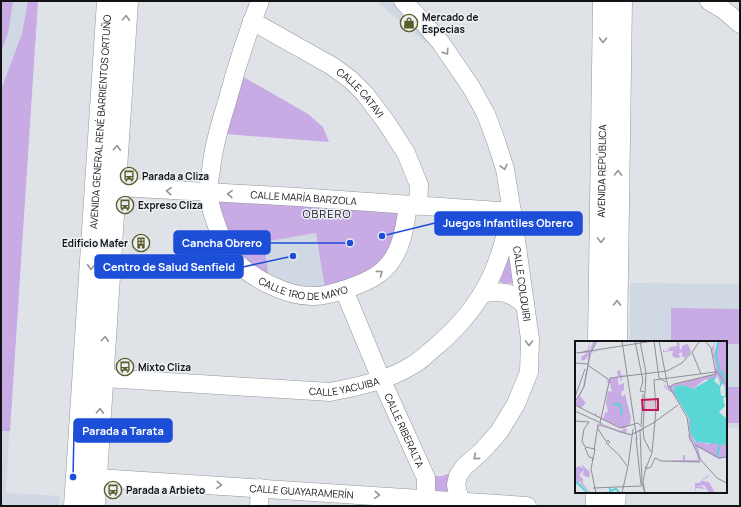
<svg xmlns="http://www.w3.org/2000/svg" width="741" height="507" font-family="Manrope,sans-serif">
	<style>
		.built { fill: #cfd8e3 }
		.green { fill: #c8aae5 }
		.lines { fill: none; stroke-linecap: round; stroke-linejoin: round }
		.minor-casing { stroke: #93979c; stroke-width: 19 }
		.major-casing { stroke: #93979c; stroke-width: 23 }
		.minor { stroke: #fff; stroke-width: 18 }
		.major { stroke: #fff; stroke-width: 22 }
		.oneway { stroke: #949596 }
		.labels { text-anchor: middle; stroke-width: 3; stroke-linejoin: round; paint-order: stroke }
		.poi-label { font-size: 10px; font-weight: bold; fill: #111315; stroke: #ecf0f5; text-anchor: start }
		.street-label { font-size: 10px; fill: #111315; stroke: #ecf0f5 }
		.neighbourhood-label { font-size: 11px; letter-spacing: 1px; fill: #111315; stroke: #ecf0f5 }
		.inset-river { fill: none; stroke: #5ad6d6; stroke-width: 2 }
		.inset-road { fill: none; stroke: #8d9094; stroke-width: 1 }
		.view { fill: #c2185b; fill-opacity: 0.15; stroke: #c2185b; stroke-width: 2 }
		.inset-edge { fill: none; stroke: #111315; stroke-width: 2 }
		.leader { fill: none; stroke: #1d4ed8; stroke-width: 1.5 }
		.callout-dot { fill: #1d4ed8; stroke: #ecf0f5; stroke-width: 1.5 }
		.callout { fill: #1d4ed8; stroke: #1d4ed8; stroke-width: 1.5 }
		.callout-label { font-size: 11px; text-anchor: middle; font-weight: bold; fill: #fff }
	</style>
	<rect width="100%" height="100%" fill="#dfe3e8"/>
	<g class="built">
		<polygon points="1,1 38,1 12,377 6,493 60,496 59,506 1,506"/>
		<polygon points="376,1 392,1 430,37 426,43"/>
		<polygon points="317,233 324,286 316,287 294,285 268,273 263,242"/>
		<polygon points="630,283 740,284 740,428 726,428 726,342 630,342"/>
	</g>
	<g class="green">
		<polygon points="1,1 13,1 8,33 1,52"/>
		<polygon points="28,1 38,1 10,431 1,431 1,90 22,34"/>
		<polygon points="240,75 308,114 323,127 329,142 225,134"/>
		<polygon points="217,201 398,209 394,246 373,272 325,289 316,233 264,242 268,273 266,277 239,257 231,244"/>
		<polygon points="508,241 514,283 504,284 499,281"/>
		<polygon points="671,308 740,309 740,344 726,344 726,342 671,342"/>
		<rect x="726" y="387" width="14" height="36"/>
		<path d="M429 472C438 478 442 477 452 472L454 494 433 495Z"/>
	</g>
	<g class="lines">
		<defs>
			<g id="minor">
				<path id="s1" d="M260 1C247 34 236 68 227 102 220 124 213 147 211 170 210 177 207 187 208 194 211 211 223 249 235 261 253 279 288 297 314 296 327 296 340 291 352 287 368 281 382 275 392 260 403 244 405 224 408 206"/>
				<path id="s2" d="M403 1 424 23 441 43 471 87 486 114 496 141 505 169 512 212 530 339 529 372 516 404 499 432 482 451 464 467 458 476 456 485 460 501"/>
				<polyline points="709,1 724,10 740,24"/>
				<path id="s3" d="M252 21 332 66 351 80 365 94 386 122 406 153 419 185 418 206"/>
				<path id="s4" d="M102 186 297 197 512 212"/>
				<path id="s5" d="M344 290 381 379 426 478V506"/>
				<path d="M483 293C503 291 509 291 525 305"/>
				<path id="s6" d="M88 377 330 392C356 387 389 380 411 366 419 362 426 355 433 349 461 326 486 295 498 260 503 246 506 232 510 219"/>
				<path id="s7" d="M82 477 527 506"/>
				<polyline points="259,506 260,488"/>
			</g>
			<g id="major">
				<path id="s8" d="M599 342 604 1"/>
				<polyline points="616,342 621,1"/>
				<path id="s9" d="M75 506 108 1"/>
				<polyline points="94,506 127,1"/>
				<polyline points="597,506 597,492"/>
				<polyline points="614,506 615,492"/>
			</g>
		</defs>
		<use href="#minor" class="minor-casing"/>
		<use href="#major" class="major-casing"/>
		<use href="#minor" class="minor"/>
		<use href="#major" class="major"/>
	</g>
	<defs><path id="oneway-chevron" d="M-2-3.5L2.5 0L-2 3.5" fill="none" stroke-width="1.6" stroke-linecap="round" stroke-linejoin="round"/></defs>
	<g class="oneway">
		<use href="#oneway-chevron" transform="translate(126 18) rotate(-87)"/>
		<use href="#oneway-chevron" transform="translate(603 40) rotate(91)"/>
		<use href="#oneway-chevron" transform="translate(446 52) rotate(56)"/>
		<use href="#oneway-chevron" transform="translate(117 148) rotate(-86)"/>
		<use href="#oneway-chevron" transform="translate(504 167) rotate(76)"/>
		<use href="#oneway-chevron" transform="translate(618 173) rotate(-89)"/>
		<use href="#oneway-chevron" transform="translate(169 191) rotate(-176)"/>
		<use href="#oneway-chevron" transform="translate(230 194) rotate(-178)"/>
		<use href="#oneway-chevron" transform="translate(601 240) rotate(91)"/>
		<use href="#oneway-chevron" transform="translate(91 267) rotate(94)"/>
		<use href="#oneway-chevron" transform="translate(380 273) rotate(-36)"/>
		<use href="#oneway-chevron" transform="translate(617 303) rotate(-89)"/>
		<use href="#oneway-chevron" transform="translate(105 339) rotate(-86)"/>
		<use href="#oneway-chevron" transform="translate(529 343) rotate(90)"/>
		<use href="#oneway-chevron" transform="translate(100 411) rotate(-87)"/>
		<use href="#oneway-chevron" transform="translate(476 457) rotate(140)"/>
		<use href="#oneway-chevron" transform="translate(219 485) rotate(4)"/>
		<use href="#oneway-chevron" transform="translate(377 495) rotate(4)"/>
	</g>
	<defs>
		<symbol id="shop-ring" viewBox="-11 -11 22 22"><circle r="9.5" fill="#ecf0f5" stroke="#5b5d2a" stroke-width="1.5"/><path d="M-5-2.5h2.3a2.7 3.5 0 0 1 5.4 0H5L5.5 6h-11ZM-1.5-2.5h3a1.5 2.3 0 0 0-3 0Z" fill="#5b5d2a"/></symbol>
		<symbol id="bus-ring" viewBox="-11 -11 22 22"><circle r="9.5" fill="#ecf0f5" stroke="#5b5d2a" stroke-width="1.5"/><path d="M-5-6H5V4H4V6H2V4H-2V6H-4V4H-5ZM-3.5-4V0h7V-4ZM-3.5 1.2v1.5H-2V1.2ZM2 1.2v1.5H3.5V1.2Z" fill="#5b5d2a"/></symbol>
		<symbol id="building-ring" viewBox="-11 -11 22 22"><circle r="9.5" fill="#ecf0f5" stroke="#5b5d2a" stroke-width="1.5"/><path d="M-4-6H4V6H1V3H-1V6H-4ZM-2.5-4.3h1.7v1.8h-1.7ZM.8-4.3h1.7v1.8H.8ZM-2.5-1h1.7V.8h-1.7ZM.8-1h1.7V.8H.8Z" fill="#5b5d2a"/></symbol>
	</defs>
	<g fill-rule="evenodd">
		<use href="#shop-ring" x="399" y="13" width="20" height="20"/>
		<use href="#bus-ring" x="119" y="166" width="20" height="20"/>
		<use href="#bus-ring" x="115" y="195" width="20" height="20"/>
		<use href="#building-ring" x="131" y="233" width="20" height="20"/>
		<use href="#bus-ring" x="115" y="357" width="20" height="20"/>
		<use href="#bus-ring" x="103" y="480" width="20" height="20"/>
	</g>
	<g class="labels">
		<g class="poi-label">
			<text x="422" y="21">Mercado de<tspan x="422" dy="12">Especias</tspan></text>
			<text x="142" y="180">Parada a Cliza</text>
			<text x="138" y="209">Expreso Cliza</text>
			<text x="128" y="247" text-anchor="end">Edificio Mafer</text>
			<text x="138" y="371">Mixto Cliza</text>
			<text x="126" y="494">Parada a Arbieto</text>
		</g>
		<g class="street-label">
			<text dy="4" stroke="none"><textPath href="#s3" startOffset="131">CALLE CATAVI</textPath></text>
			<text dy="4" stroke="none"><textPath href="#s9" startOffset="385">AVENIDA GENERAL RENÉ BARRIENTOS ORTUÑO</textPath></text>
			<text dy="4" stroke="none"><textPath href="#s8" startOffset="171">AVENIDA REPÚBLICA</textPath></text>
			<text dy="4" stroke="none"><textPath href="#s4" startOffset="202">CALLE MARÍA BARZOLA</textPath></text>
			<text dy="4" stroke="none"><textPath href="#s1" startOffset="350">CALLE 1RO DE MAYO</textPath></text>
			<text dy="4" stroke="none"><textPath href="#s2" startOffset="315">CALLE COLQUIRI</textPath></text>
			<text dy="4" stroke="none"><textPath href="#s6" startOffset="257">CALLE YACUIBA</textPath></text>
			<text dy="4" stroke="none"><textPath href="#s5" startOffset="153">CALLE RIBERALTA</textPath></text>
			<text dy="4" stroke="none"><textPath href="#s7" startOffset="220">CALLE GUAYARAMERÍN</textPath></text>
		</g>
		<g class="neighbourhood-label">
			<text x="327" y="218">OBRERO</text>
		</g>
	</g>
	<g transform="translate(575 341)">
		<rect width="152" height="152" fill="#dfe3e8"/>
		<path d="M15 0 14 12 18 0H21L16 11 23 10 16 12 14 24 9 46 5 55 11 62 6 67 19 74 21 71V74L28 78 30 72 33 71 31 62 33 50 37 51 35 42H32L31 50 30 54 32 42 33 39 27 34 33 38 43 36 42 30 45 29 46 34 52 35H48L46 40H45V38L47 37 43 36V41L44 44 49 42V49L46 51 47 56 50 53 56 77 55 83 49 88H52L51 92 56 93 64 90 63 88 67 89V86L68 89 60 93H53L45 92 26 83 23 88 22 83 26 82 45 91 49 88 26 78 25 81V77L0 64 8 46 15 12 12 20 13 12 11 18 7 20 6 16 12 12H0V6L1 11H9L10 9 12 11ZM101 0H104L105 10 108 4 113 3 116 11 110 17 107 15V11L103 13 106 15 104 16H106L101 17 97 15 98 10H94L96 8 92 11H88V8L91 11 95 6 102 5ZM140 0 138 14 143 0H152V44L149 39 152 49 142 35 139 40 136 37 134 41H132L133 38 129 39 118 48 108 44 98 47 115 79V90L120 101 135 103 137 99H130L128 96 134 93 152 94V116L144 118 123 106 126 119 124 121 86 119H108V114H110V119H123L121 108 115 100 114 98 113 94H114L116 101 120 105 115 96 113 75 100 54 90 47 89 44 88 42 93 48V45L139 33 141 25 138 14 137 9V7ZM6 123 15 131 14 137 8 134 9 129 4 134 8 138V143L16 152 5 143 7 139 4 142 0 139V128L3 125 8 127ZM133 134 134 135 127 140 134 141 140 152H134L130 145 127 144 120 146 127 145 130 148 121 147 120 152V142H124Z" fill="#c8aae5"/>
		<path d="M140 35 139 40 145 45 144 36 148 41 145 47 146 55H150V44L152 49V55L148 57 150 65 144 71 152 78V104L121 101 115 91V79L99 52V46L108 44 118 48Z" fill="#5ad6d6"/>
		<path class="inset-river" d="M143 0 141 16 145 30 152 38M38 63 45 64 47 74M142 115 145 103M0 140 13 152M35 146V150L41 148 45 152"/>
		<path class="inset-road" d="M47 0 62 99M60 0 68 40 65 50 70 51M65 0 71 32 68 89M79 0 84 37 91 41M84 0 93 46M16 11 22 0M117 11 126 33M117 11 125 0M2 12 78 0M0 22 14 23M14 25 33 38M142 30 152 45M94 45 112 76 115 97 125 118 142 137 152 142M95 46 99 43 141 33 136 7 130 0M0 56 10 28M0 61 9 46 15 12M0 64 45 87 63 82 65 84M0 70 26 82M0 80 14 81 9 88 7 100 10 106M25 82 35 37 92 30 107 22 116 12M78 82 103 64M25 84 56 94 80 81M66 86 68 53M23 88 31 100M68 88 69 98 76 111M65 89 67 142 70 152M61 97 66 144M33 103 35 101 33 99 31 102 45 115M120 104 144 117 152 116M10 106 20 108 16 128 21 152M10 107 14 116 18 117 17 120M19 109 23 84M44 114 52 125M71 127 77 112 81 69 79 39 140 31M71 128 76 126 80 117 86 120 125 121M18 147 67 145M47 152 53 125 58 88M70 152 68 141 71 125"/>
		<path class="view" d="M83 58V69H68L67 59Z"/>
		<rect width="152" height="152" class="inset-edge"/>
	</g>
	<path class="leader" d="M382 236L435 223M350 243L270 243M293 256L243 267M73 477L74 431"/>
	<g class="callout-dot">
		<circle cx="382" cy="236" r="4"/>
		<circle cx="350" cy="243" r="4"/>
		<circle cx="293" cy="256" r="4"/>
		<circle cx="73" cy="477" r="4"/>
	</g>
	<g class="callout">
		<rect x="435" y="212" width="147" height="23" rx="4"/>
		<rect x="174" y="231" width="96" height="23" rx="4"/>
		<rect x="95" y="255" width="148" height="23" rx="4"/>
		<rect x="74" y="419" width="98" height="23" rx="4"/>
	</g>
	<g class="callout-label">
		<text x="508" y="227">Juegos Infantiles Obrero</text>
		<text x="222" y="247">Cancha Obrero</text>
		<text x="169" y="271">Centro de Salud Senfield</text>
		<text x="123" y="435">Parada a Tarata</text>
	</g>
	<rect width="741" height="507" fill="none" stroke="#111315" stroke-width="4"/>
</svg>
